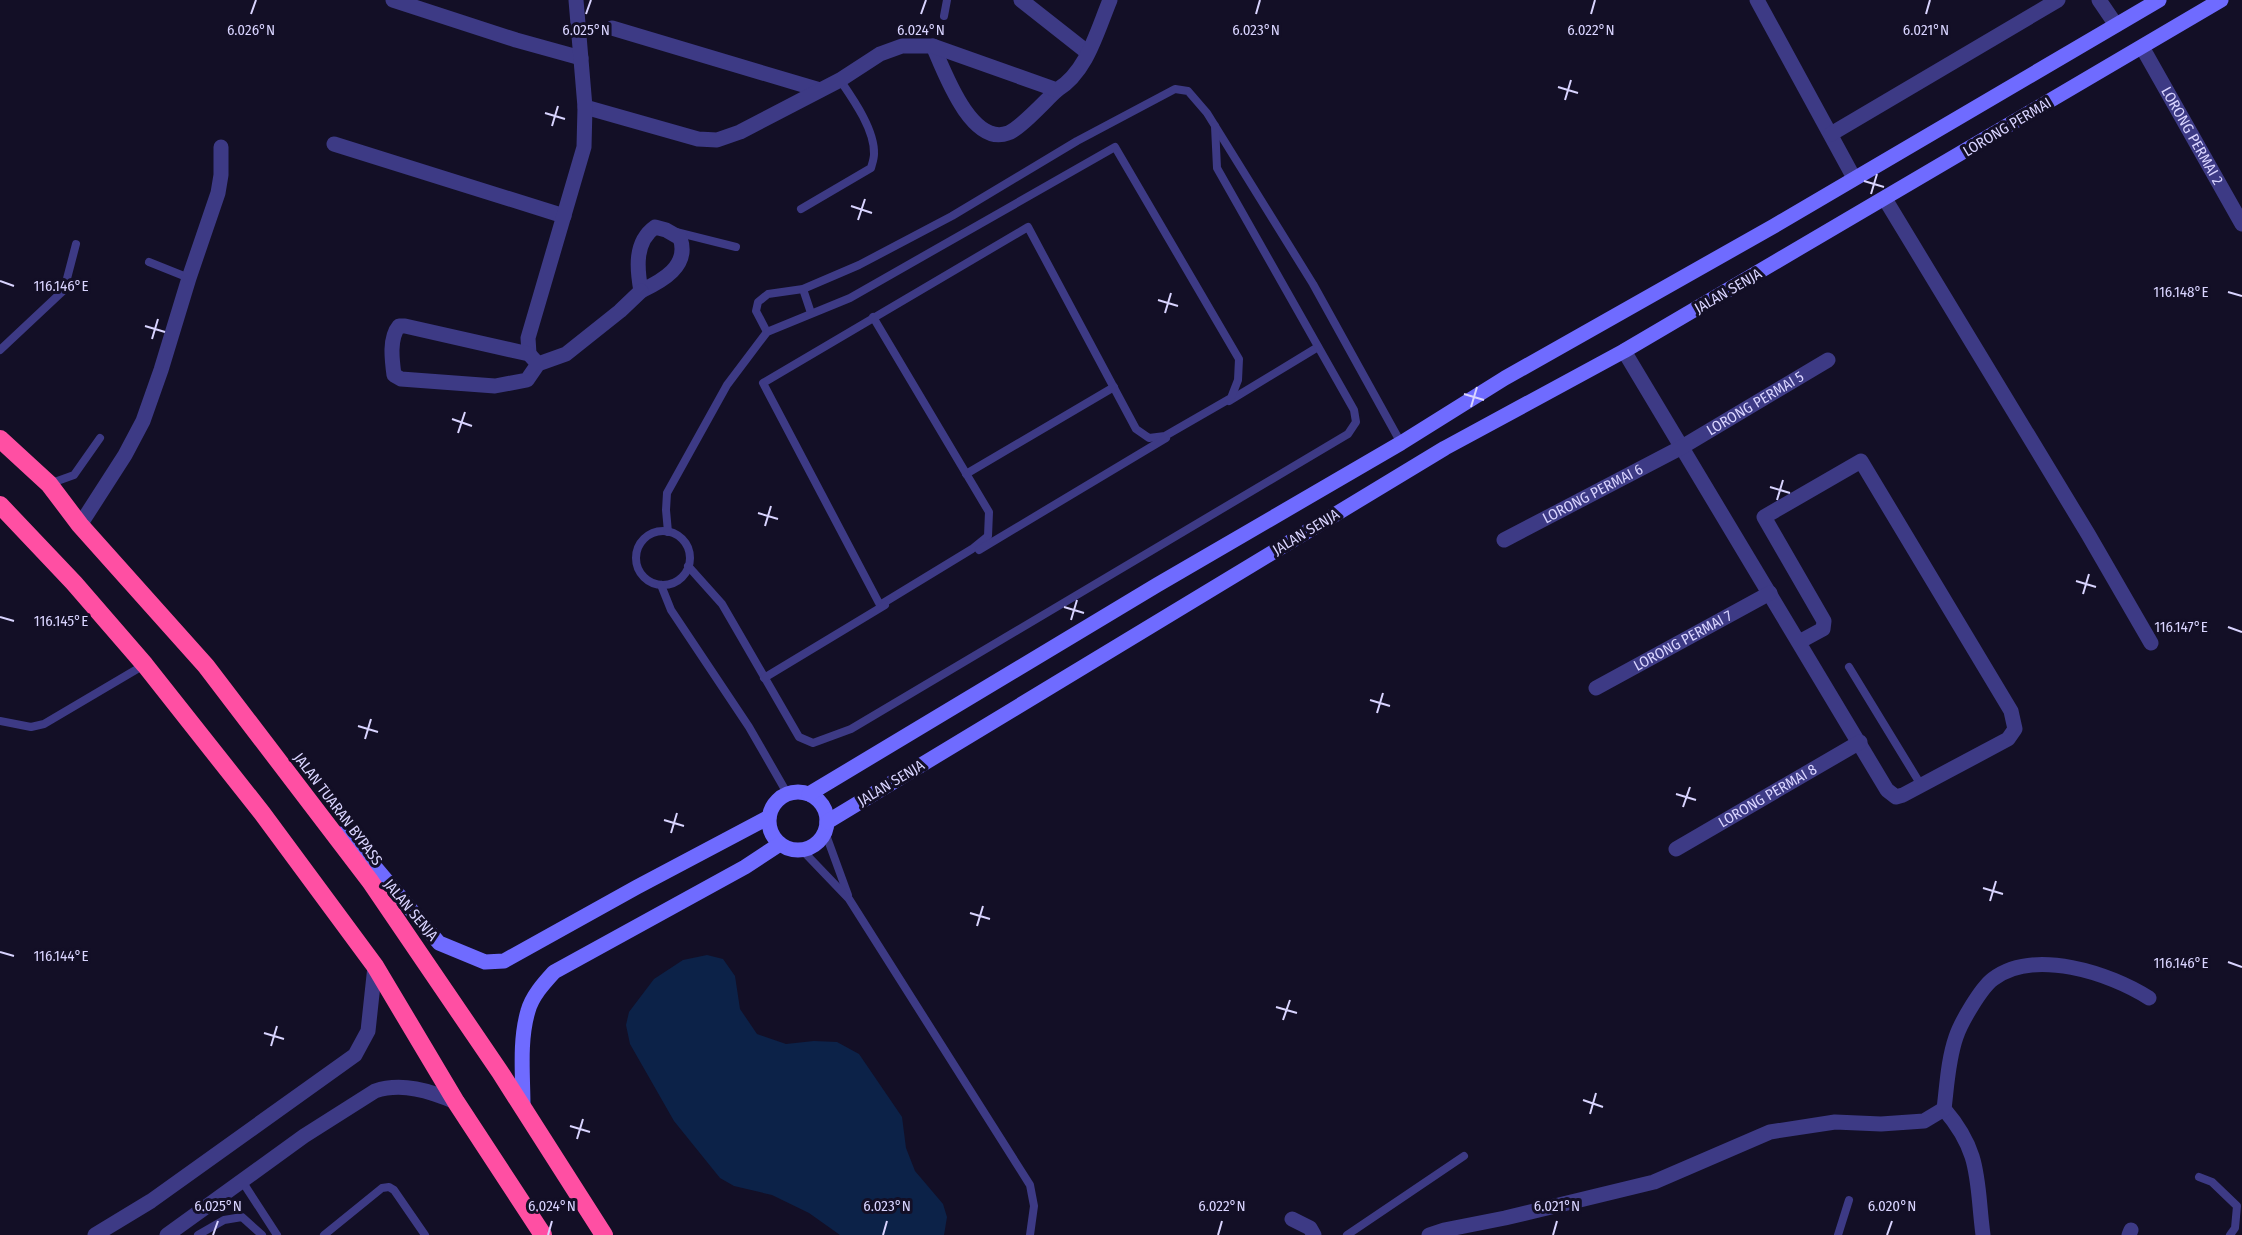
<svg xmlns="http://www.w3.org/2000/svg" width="2242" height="1235" font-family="'Fira Sans Condensed',sans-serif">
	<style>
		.water { fill: #0c2248 }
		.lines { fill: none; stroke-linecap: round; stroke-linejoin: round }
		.lane { stroke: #3d3a85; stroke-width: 8 }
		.street { stroke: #3d3a85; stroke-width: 15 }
		.secondary { stroke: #6f6bff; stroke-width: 15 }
		.highway { stroke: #ff4fa3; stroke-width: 18 }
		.ticks { fill: none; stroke: #d9d4ff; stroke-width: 2 }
		.labels { text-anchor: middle; stroke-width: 6; stroke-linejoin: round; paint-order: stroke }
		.street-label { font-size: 15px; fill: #d9d4ff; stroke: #130f26 }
		.ticks-label { font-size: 15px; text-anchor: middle; fill: #d9d4ff; stroke: #130f26; stroke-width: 6; stroke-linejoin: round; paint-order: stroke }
	</style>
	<rect width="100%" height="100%" fill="#130f26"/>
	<polygon class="water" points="707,955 723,959 735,976 740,1009 757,1034 786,1044 814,1041 837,1042 859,1054 902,1117 906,1148 915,1171 943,1204 947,1217 944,1235 840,1235 809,1213 772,1195 734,1186 720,1178 674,1121 630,1044 626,1025 629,1012 654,979 683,960"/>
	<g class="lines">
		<g class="lane">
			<polyline points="944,16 947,0"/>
			<path d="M801 209 871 168C872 164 874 159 874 154 875 130 853 99 840 80"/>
			<polyline points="676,232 736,247"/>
			<polyline points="149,262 189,278"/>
			<polyline points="803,289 811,313"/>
			<polyline points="767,332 756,311 758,302 768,294 803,289 859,265 952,216 1077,141 1175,89 1188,91 1207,113 1313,284 1401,443"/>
			<polyline points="0,350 64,290 76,244"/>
			<polyline points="1229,401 1318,347"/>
			<polyline points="966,474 1114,387"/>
			<polyline points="49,484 74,475 100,438"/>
			<circle cx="663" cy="558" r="27"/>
			<polyline points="668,532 666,510 667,493 727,385 767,332 850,298 1115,147 1239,359 1238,380 1231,398 1165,436 1149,438 1136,429 1028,227 763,383 880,605 972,549 988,536 989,512 873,317"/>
			<polyline points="979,550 1166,438"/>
			<polyline points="688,566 722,604 799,737 813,743 851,729 1348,434 1356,422 1354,410 1217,168 1215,126"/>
			<polyline points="661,585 671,610 749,727 787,793"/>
			<polyline points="1849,667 1921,785"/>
			<polyline points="764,678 885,605"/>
			<polyline points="0,721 31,727 44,724 144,665"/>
			<polyline points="825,832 848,895"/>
			<polyline points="802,850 849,899 1030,1185 1034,1206 1030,1235"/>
			<polyline points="2199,1177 2212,1182 2237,1206 2235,1228 2230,1235"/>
			<polyline points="242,1181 277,1235"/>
			<polyline points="198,1235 224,1220 242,1217 262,1235"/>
			<polyline points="324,1235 382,1188 389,1187 394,1190 425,1235"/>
			<polyline points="1347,1235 1464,1156"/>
			<polyline points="1838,1235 1849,1200"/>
		</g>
		<g class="street">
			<polyline points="393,0 516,40 581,58"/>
			<polyline points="1021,0 1087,52"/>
			<polyline points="1757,0 1854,178"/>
			<polyline points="2099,0 2116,25"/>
			<polyline points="612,28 820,90"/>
			<path d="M933 46C944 71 971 147 1008 133 1020 129 1046 100 1057 90"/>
			<path id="s1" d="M2142 47 2242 224"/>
			<path d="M585 107 698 139 717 140 740 132 840 80 880 54 902 46H933L1057 90C1087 72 1097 31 1110 0"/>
			<polyline points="1831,134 2058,0"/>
			<polyline points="334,144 564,216"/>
			<polyline points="1885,199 2088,534 2151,643"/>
			<path d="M655 227 666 230 680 238C690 266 662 281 641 291 637 269 634 242 655 227Z"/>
			<polyline points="1624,351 1887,790 1896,797 1903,795 2008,739 2015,729 2011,711 1861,461 1764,517 1824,621 1823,629 1799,642"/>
			<polyline points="529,354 528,338 584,147 585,107 576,0"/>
			<path d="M538 364 527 380 495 386 401 379 394 375C392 360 389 338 399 326H405L529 354 538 364 566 354 620 311 641 291"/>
			<polyline points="80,525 125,455 143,421 161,370 189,278 218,193 221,175 221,147"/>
			<path id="s2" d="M1504 540 1682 447 1828 360"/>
			<path id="s3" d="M1596 688 1770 593"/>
			<path id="s4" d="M1676 849 1860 742"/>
			<path d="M1944 1109C1982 1153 1976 1181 1983 1235"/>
			<polyline points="1292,1219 1310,1228 1314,1235"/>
			<polyline points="95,1235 151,1201 355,1055 368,1031 375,966"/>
			<path d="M167 1235 304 1136 375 1091C402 1082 430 1091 456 1102"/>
			<path d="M1429 1235 1444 1230 1505 1218 1654 1182 1770 1132 1835 1122 1881 1124 1924 1121 1944 1109C1947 1085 1948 1060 1956 1037 1961 1022 1981 988 1993 979 2034 948 2110 973 2149 998"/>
			<polyline points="2129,1235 2131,1230"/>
		</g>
		<g class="secondary">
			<circle cx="798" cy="821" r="29"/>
			<polyline points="809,794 1157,585 1401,443 1505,378 1774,226 2159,0"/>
			<polyline points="827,822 1445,448 1624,351 2221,0"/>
			<polyline points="340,834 365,855 439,943 485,962 504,961 637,887 769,817"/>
			<path d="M523 1107C523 1076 519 1041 528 1011 532 996 544 983 554 972L745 867 780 844"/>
		</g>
		<g class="highway">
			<polyline points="0,439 49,484 80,525 206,666 370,881 500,1072 604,1235"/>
			<polyline points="0,505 74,583 145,665 262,813 375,966 456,1102 543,1235"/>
		</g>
	</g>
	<path class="ticks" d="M251 14 256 0M586 14 591 0M921 14 926 0M1256 14 1260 0M1591 14 1595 0M1926 14 1930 0M1558 87 1578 93M1565 100 1571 80M545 113 565 119M552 126 558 106M1864 181 1884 187M1871 194 1877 174M851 206 872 213M858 220 865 199M0 281 14 286M2228 292 2242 296M1158 300 1178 306M1165 313 1171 293M145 326 165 332M152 339 158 319M1464 394 1484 400M1471 407 1477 387M452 419 472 426M458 433 465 412M1770 487 1790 493M1777 500 1783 480M758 513 778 519M765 526 771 506M2076 581 2096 587M2083 594 2089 574M1064 607 1084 613M0 617 14 621M1071 620 1077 600M2228 627 2242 632M1370 700 1390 706M1377 713 1383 693M358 726 378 732M365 739 371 719M1676 794 1696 800M1683 807 1690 787M664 820 684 826M671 833 677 813M1983 888 2003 894M1990 901 1996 881M970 913 990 919M977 926 983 906M0 952 14 956M2228 962 2242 967M1276 1007 1297 1013M1283 1020 1290 1000M264 1033 284 1039M271 1046 277 1026M1583 1100 1603 1107M1590 1114 1596 1093M570 1126 590 1132M577 1139 583 1119M213 1235 218 1221M548 1235 552 1221M883 1235 887 1221M1218 1235 1222 1221M1553 1235 1557 1221M1887 1235 1892 1221"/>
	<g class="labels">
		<g class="street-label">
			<text transform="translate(2007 127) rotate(-31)" y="5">LORONG PERMAI</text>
			<text dy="5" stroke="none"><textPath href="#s1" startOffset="102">LORONG PERMAI 2</textPath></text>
			<text transform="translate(1728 291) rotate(-30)" y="5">JALAN SENJA</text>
			<text dy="5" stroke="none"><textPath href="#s2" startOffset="286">LORONG PERMAI 5</textPath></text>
			<text dy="5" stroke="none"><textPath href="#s2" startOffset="100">LORONG PERMAI 6</textPath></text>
			<text transform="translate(1306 532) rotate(-31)" y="5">JALAN SENJA</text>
			<text dy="5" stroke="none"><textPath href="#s3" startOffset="99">LORONG PERMAI 7</textPath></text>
			<text transform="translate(891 783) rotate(-31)" y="5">JALAN SENJA</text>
			<text dy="5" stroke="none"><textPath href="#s4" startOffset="106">LORONG PERMAI 8</textPath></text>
			<text transform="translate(338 809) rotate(53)" y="5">JALAN TUARAN BYPASS</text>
			<text transform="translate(411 910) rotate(50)" y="5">JALAN SENJA</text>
		</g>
	</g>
	<g class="ticks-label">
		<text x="251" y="35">6.026°N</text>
		<text x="586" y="35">6.025°N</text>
		<text x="921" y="35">6.024°N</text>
		<text x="1256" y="35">6.023°N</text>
		<text x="1591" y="35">6.022°N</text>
		<text x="1926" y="35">6.021°N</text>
		<text x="61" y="291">116.146°E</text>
		<text x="2181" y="297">116.148°E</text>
		<text x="61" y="626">116.145°E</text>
		<text x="2181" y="632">116.147°E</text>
		<text x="61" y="961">116.144°E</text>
		<text x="2181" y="968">116.146°E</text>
		<text x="218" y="1211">6.025°N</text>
		<text x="552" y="1211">6.024°N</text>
		<text x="887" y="1211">6.023°N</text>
		<text x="1222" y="1211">6.022°N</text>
		<text x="1557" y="1211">6.021°N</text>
		<text x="1892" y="1211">6.020°N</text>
	</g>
</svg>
